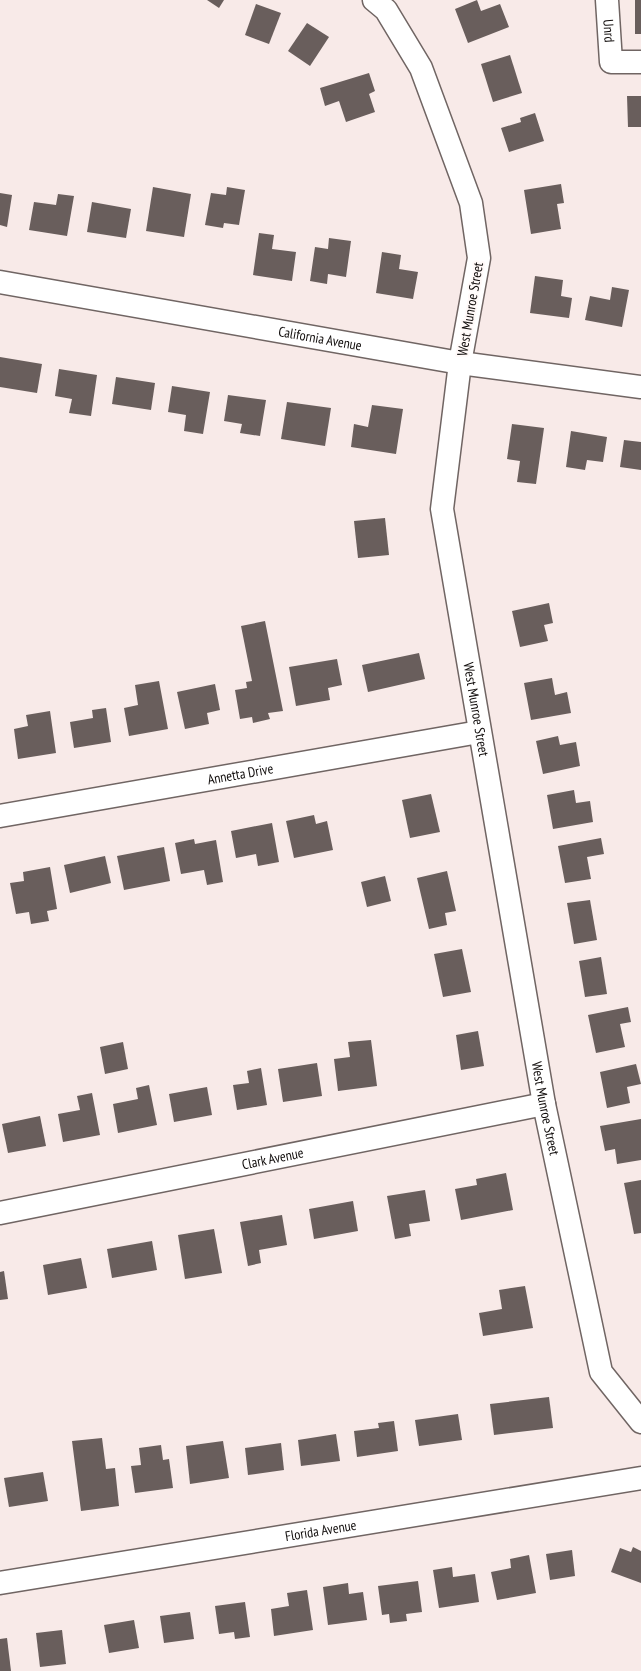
<svg xmlns="http://www.w3.org/2000/svg" width="641" height="1671" font-family="'PT Sans Narrow',sans-serif">
	<style>
		.building { fill: #695e5c }
		.lines { fill: none; stroke-linecap: round; stroke-linejoin: round }
		.minor-casing { stroke: #706563; stroke-width: 25 }
		.minor { stroke: #fff; stroke-width: 22 }
		.labels { text-anchor: middle; stroke-width: 4; stroke-linejoin: round; paint-order: stroke }
		.street-label { font-size: 14px; fill: #100c0b; stroke: #fff9f8 }
	</style>
	<rect width="100%" height="100%" fill="#f8eae8"/>
	<g class="building">
		<polygon points="207,0 224,0 219,8"/>
		<polygon points="477,0 481,11 500,4 509,27 468,43 455,9"/>
		<rect x="635" y="0" width="6" height="34"/>
		<polygon points="256,4 281,13 269,44 245,35"/>
		<polygon points="307,23 329,37 310,66 288,51"/>
		<polygon points="510,55 522,93 493,102 481,64"/>
		<polygon points="369,73 375,91 369,94 375,112 346,122 339,101 325,106 320,88"/>
		<polygon points="627,96 641,96 641,127 628,127"/>
		<polygon points="535,113 544,141 509,152 501,128 521,122 520,118"/>
		<polygon points="561,184 564,203 557,204 561,229 531,234 524,190"/>
		<polygon points="153,187 191,194 184,237 146,231"/>
		<polygon points="227,187 245,190 239,225 224,223 223,228 205,225 211,193 226,195"/>
		<polygon points="0,193 12,195 7,227 0,225"/>
		<polygon points="58,194 74,196 67,236 29,230 34,202 56,205"/>
		<polygon points="92,202 131,209 126,238 87,232"/>
		<polygon points="259,233 274,235 272,249 296,252 292,281 253,275"/>
		<polygon points="329,238 351,241 346,277 328,274 327,284 310,281 315,247 328,249"/>
		<polygon points="382,252 401,255 399,269 418,272 413,299 376,293"/>
		<polygon points="535,276 563,280 561,296 572,298 569,318 530,313"/>
		<polygon points="612,287 629,290 622,327 585,320 590,296 610,300"/>
		<polygon points="0,357 42,364 37,393 0,387"/>
		<polygon points="59,369 97,375 91,416 69,413 72,399 55,396"/>
		<polygon points="116,377 155,383 151,410 112,404"/>
		<polygon points="172,386 210,392 203,434 184,431 186,415 168,412"/>
		<polygon points="228,395 266,400 260,436 240,433 242,424 224,421"/>
		<polygon points="287,402 331,408 325,446 281,439"/>
		<polygon points="372,405 403,409 396,454 351,447 354,424 368,427"/>
		<polygon points="512,424 544,428 536,484 517,482 520,461 507,459"/>
		<polygon points="571,431 607,437 603,462 587,460 585,470 566,467"/>
		<polygon points="624,440 641,442 641,470 620,467"/>
		<polygon points="385,518 389,555 358,558 354,521"/>
		<polygon points="549,603 553,623 544,625 548,641 520,647 512,611"/>
		<polygon points="265,621 283,711 268,713 270,719 253,723 252,717 240,719 235,690 247,688 246,682 252,681 241,626"/>
		<polygon points="419,653 425,679 368,692 362,665"/>
		<polygon points="337,659 342,685 328,688 330,700 296,706 289,667"/>
		<polygon points="552,678 555,695 567,692 571,713 531,720 524,683"/>
		<polygon points="159,681 168,729 129,736 124,708 138,705 135,685"/>
		<polygon points="215,684 220,710 207,713 209,724 185,729 177,692"/>
		<polygon points="106,708 111,742 74,748 70,722 93,718 92,710"/>
		<polygon points="50,711 56,753 18,759 14,729 28,726 26,715"/>
		<polygon points="558,736 560,745 576,742 580,766 543,774 536,741"/>
		<polygon points="574,790 576,803 590,801 593,822 553,829 547,795"/>
		<polygon points="431,794 440,832 410,838 402,800"/>
		<polygon points="314,815 316,824 327,821 333,850 294,858 286,821"/>
		<polygon points="272,823 279,862 258,866 256,854 236,858 231,831"/>
		<polygon points="601,838 604,854 587,857 591,879 565,883 558,846"/>
		<polygon points="194,839 195,844 216,840 223,882 207,885 204,870 181,874 175,843"/>
		<polygon points="164,847 170,881 124,890 117,856"/>
		<polygon points="105,856 111,883 70,893 64,865"/>
		<polygon points="50,867 57,909 47,911 49,921 31,924 29,912 16,914 10,883 24,881 23,872"/>
		<polygon points="447,871 456,911 445,913 447,925 429,929 417,878"/>
		<polygon points="385,876 391,901 367,907 361,882"/>
		<polygon points="590,900 597,940 574,944 567,903"/>
		<polygon points="462,949 471,992 443,997 434,954"/>
		<polygon points="601,957 607,994 585,997 579,961"/>
		<polygon points="628,1007 631,1022 620,1024 625,1047 596,1053 588,1015"/>
		<polygon points="478,1031 484,1066 461,1070 456,1035"/>
		<polygon points="371,1040 377,1086 338,1091 334,1059 350,1057 348,1042"/>
		<polygon points="123,1042 128,1069 105,1074 100,1047"/>
		<polygon points="317,1063 322,1096 283,1102 278,1069"/>
		<polygon points="636,1064 641,1084 627,1087 630,1103 607,1108 600,1072"/>
		<polygon points="261,1068 267,1105 237,1110 233,1085 249,1083 247,1071"/>
		<polygon points="149,1085 157,1125 118,1133 113,1104 138,1099 136,1088"/>
		<polygon points="207,1087 212,1115 174,1122 169,1094"/>
		<polygon points="92,1093 100,1135 63,1142 58,1114 80,1110 77,1096"/>
		<polygon points="40,1116 46,1146 8,1153 2,1124"/>
		<polygon points="641,1119 641,1160 617,1164 615,1149 605,1151 600,1126"/>
		<polygon points="506,1173 513,1210 461,1220 455,1189 477,1185 476,1179"/>
		<polygon points="641,1180 641,1233 634,1234 624,1183"/>
		<polygon points="425,1190 430,1221 409,1224 411,1236 395,1239 387,1196"/>
		<polygon points="353,1201 358,1231 314,1239 309,1209"/>
		<polygon points="282,1215 287,1245 259,1250 261,1263 248,1266 240,1222"/>
		<polygon points="214,1229 222,1273 185,1279 178,1235"/>
		<polygon points="152,1241 157,1270 112,1278 107,1249"/>
		<polygon points="81,1258 87,1288 48,1295 43,1265"/>
		<polygon points="4,1271 8,1299 0,1300 0,1272"/>
		<polygon points="525,1286 533,1328 483,1336 479,1313 502,1309 499,1290"/>
		<polygon points="549,1397 553,1428 494,1435 490,1404"/>
		<polygon points="458,1414 462,1440 419,1446 415,1420"/>
		<polygon points="394,1421 398,1451 357,1457 354,1431 379,1428 378,1423"/>
		<polygon points="336,1434 340,1461 301,1466 298,1440"/>
		<polygon points="102,1438 106,1469 115,1468 119,1506 81,1511 72,1441"/>
		<polygon points="223,1441 229,1478 190,1484 186,1446"/>
		<polygon points="281,1443 284,1470 248,1475 245,1448"/>
		<polygon points="161,1445 163,1460 169,1459 173,1488 135,1493 131,1466 141,1465 139,1448"/>
		<polygon points="43,1472 48,1501 9,1507 4,1478"/>
		<polygon points="633,1547 641,1551 641,1583 611,1572 620,1548 631,1552"/>
		<polygon points="572,1550 575,1576 550,1580 546,1554"/>
		<polygon points="529,1555 536,1593 497,1600 491,1572 511,1568 510,1559"/>
		<polygon points="452,1567 453,1577 475,1574 479,1602 439,1608 433,1570"/>
		<polygon points="418,1581 422,1612 406,1614 407,1621 390,1623 389,1614 382,1615 378,1586"/>
		<polygon points="348,1583 349,1594 363,1592 367,1620 328,1625 323,1587"/>
		<polygon points="307,1590 313,1630 274,1636 271,1609 289,1606 287,1593"/>
		<polygon points="245,1602 250,1637 235,1639 234,1632 219,1634 215,1606"/>
		<polygon points="190,1612 194,1639 164,1643 160,1616"/>
		<polygon points="134,1620 139,1648 109,1653 104,1625"/>
		<polygon points="62,1630 66,1664 40,1667 36,1633"/>
		<polygon points="7,1638 11,1671 0,1671 0,1639"/>
	</g>
	<g class="lines">
		<defs>
			<g id="minor">
				<path id="s1" d="M374 0 386 10 421 68 471 203 479 258 460 363 442 509 544 1104 601 1372 641 1422"/>
				<path id="s2" d="M607 0 611 62H641"/>
				<path id="s3" d="M0 282 460 363 641 387"/>
				<path id="s4" d="M0 816 479 732"/>
				<path id="s5" d="M0 1213 544 1104"/>
				<path id="s6" d="M0 1583 641 1478"/>
			</g>
		</defs>
		<use href="#minor" class="minor-casing"/>
		<use href="#minor" class="minor"/>
	</g>
	<g class="labels">
		<g class="street-label">
			<text dy="5" stroke="none"><textPath href="#s2" startOffset="31">Unrd</textPath></text>
			<text transform="translate(470 309) rotate(-80)" y="5">West Munroe Street</text>
			<text dy="5" stroke="none"><textPath href="#s3" startOffset="325">California Avenue</textPath></text>
			<text dy="5" stroke="none"><textPath href="#s1" startOffset="740">West Munroe Street</textPath></text>
			<text dy="5" stroke="none"><textPath href="#s4" startOffset="244">Annetta Drive</textPath></text>
			<text dy="5" stroke="none"><textPath href="#s1" startOffset="1145">West Munroe Street</textPath></text>
			<text dy="5" stroke="none"><textPath href="#s5" startOffset="278">Clark Avenue</textPath></text>
			<text dy="5" stroke="none"><textPath href="#s6" startOffset="325">Florida Avenue</textPath></text>
		</g>
	</g>
</svg>
